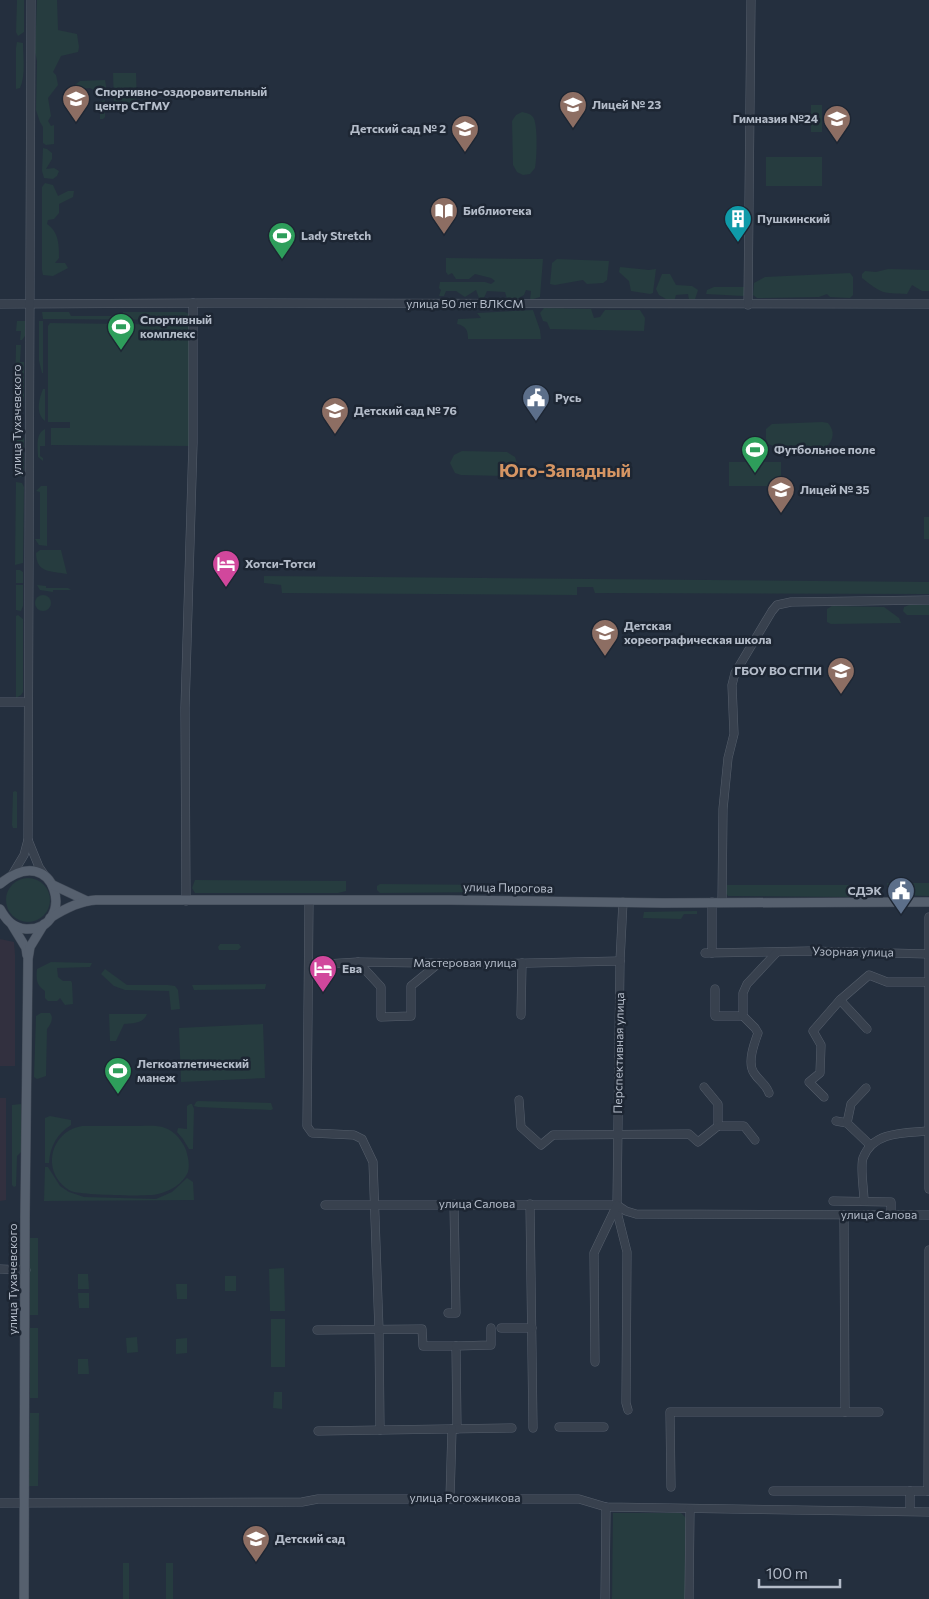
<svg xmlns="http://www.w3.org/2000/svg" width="929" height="1599" font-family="Commissioner,sans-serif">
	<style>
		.medical { fill: #32303f }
		.green { fill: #263c3f }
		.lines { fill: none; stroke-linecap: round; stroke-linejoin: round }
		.minor-casing { stroke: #565f6c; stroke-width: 9 }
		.major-casing { stroke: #414a57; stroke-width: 10 }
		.minor { stroke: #38414e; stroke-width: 8 }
		.major { stroke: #56606e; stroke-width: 9 }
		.labels { text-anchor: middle; stroke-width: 5; stroke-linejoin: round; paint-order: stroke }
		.poi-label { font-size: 12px; font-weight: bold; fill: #b4bcc9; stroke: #1d2633; text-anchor: start }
		.street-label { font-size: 12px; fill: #b4bcc9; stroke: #1d2633 }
		.district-label { font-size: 18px; font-weight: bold; fill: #d59563; stroke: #1d2633 }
	</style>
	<rect width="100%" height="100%" fill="#242f3e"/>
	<g class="medical">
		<polygon points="0,939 14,942 15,955 15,1066 0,1066"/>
		<polygon points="0,1098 6,1098 6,1200 0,1201"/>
	</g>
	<g class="green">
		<polygon points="17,0 24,0 24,32 18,36 16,32"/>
		<polygon points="37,0 57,0 58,30 77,34 79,47 78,52 61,56 53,72 56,75 58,85 48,98 51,116 48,121 51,126 54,125 54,144 46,145 43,143 43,127 40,122 36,110 37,61 35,52"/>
		<path d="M17 42 23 43C23 57 26 75 20 88L16 89V48Z"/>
		<polygon points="113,73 136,73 137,105 114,105"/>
		<polygon points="105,80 107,92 101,94 90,88 74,90 71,88 80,81"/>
		<polygon points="105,100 105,117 103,119 100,119 100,101"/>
		<rect x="811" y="105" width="11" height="27"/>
		<path d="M522 112C526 113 530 113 533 117 538 123 537 159 535 168L530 174 523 175 517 172 513 165 512 121 516 115Z"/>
		<polygon points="43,148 47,149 52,153 52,159 46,169 54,168 59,171 57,176 53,179 44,178 42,171"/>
		<rect x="766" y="157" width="56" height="29"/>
		<path d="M45 183 53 185 58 196 68 191H74L73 197 59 204V213L54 219 48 220 47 224C59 232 59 245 59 258L55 263H65L68 268 53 276 43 275 42 270V187Z"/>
		<polygon points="446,258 543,259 540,297 530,300 531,291 526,290 524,295 517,299 507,299 505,292 487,291 484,298 479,298 476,290 465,297 456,291 446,291 444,296 439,296 441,290 439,288 440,282 485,282 491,284 495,281 491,278 475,274 469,279 456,279 452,273 448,275 446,272"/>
		<polygon points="557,259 609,261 607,280 603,283 587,284 583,280 555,285 550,284 552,263"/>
		<polygon points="620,267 649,270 656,269 653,293 650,294 631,291 629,281 619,272"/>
		<path d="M888 269 929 270V291H922L912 285 907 294C882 293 882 294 862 278V274L865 271 876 272Z"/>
		<polygon points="850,273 853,277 853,295 850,298 830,297 827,294 819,297 757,298 753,295 754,283 765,277"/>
		<polygon points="662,274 670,274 676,285 692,286 698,290 695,299 689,299 688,294 676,295 674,302 671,302 659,295 656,289"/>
		<polygon points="714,287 744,287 748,288 746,295 743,296 706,294 707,290"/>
		<polygon points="544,308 591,309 594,318 600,317 605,310 640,310 645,318 644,331 550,329 547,322 543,321 540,313"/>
		<path d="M533 310 540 330 541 339H468C468 330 466 326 457 324L458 319 481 318 477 313Z"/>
		<polygon points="42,312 69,312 71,316 122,316 123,312 185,312 189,314 191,320 43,319"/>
		<polygon points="17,321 25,321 25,336 22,340 20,340 21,331 16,331"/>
		<polygon points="39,321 43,321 43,373 42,373 39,361"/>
		<polygon points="50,323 192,325 191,446 51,445 51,428 70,428 70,422 48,422 48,326"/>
		<polygon points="16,345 21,345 20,362 24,362 24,400 21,403 15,403"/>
		<path d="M43 389H45V421C35 413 39 399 43 389Z"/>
		<path d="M822 422 828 423C835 431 834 440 826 447H777L768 444 766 439V429L772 424Z"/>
		<polygon points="20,423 20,432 24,438 24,474 21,477 16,477 17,428"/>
		<path d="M45 429V446H40V456L43 458V461L38 457C38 447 35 434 45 429Z"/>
		<polygon points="462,451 507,452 515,457 517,463 514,472 506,476 461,475 455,473 450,463 454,455"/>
		<rect x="729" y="462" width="52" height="24"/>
		<polygon points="16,482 22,483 24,487 23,563 15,565"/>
		<polygon points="41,486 47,486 47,546 39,545 35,539 40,539 40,492 36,491"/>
		<rect x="924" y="517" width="5" height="22"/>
		<path d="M40 550H61L67 574C51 571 36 573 36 553Z"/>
		<polygon points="16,570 20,570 23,572 23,583 16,583"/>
		<polygon points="264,576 929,582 929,594 595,593 593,587 577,587 577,595 282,593 281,585 264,583"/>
		<polygon points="16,585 23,585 23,606 21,611 16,610"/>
		<polygon points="37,585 46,586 46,588 68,588 71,590 53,590 53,592 40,590"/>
		<circle cx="43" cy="603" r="8"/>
		<polygon points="909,605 929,605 929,615 907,615 903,611 904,607"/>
		<polygon points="832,606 884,607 899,618 901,623 831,624 827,622 827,609"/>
		<polygon points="18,615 23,619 23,692 21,695 16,698 16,616"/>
		<polygon points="15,791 17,792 17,828 13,828 12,825 13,792"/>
		<circle cx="28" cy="900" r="22"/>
		<polygon points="195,880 346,881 346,891 338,893 195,893 192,888"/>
		<polygon points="887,883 929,883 929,896 891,895 888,892"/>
		<polygon points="380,884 500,885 503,887 502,891 500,892 380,893 377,890 377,886"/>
		<polygon points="727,885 851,885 851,897 728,896 726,893"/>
		<polygon points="697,911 697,914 684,914 681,919 643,918 644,912"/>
		<polygon points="220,944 239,944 241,947 238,950 219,950 218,947"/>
		<path d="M51 962 92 963 90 967 57 968 58 977 63 981H71L72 983 73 1004 65 1005 60 998 57 1001H48L45 998V991C36 985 36 979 37 969Z"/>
		<polygon points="105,969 127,985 168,985 175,986 178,990 180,1009 171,1010 169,991 125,990 114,986 101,974"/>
		<polygon points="266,984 265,989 194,990 192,985"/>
		<path d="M41 1013H50C54 1018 51 1024 47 1029L46 1076 37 1079 34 1077 36 1016Z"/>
		<path d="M109 1014H147C143 1024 133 1023 124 1024L116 1041H110Z"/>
		<polygon points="263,1024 265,1078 181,1082 179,1028"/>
		<polygon points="198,1101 271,1103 273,1109 271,1110 198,1107 194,1106 196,1102"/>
		<polygon points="21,1104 21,1152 17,1156 16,1186 14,1187 12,1185 12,1105"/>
		<polygon points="190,1104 192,1104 194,1109 193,1149 189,1149 183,1139 177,1132 178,1128 187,1129 187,1106"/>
		<path d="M50 1116 71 1120V1125C57 1134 50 1146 49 1163H45V1118Z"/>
		<path d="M82 1126C101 1126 120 1126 139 1126 147 1126 158 1125 165 1128 175 1131 182 1141 186 1150 188 1157 190 1165 188 1172 183 1184 170 1191 158 1194 149 1197 79 1195 71 1191 41 1175 48 1132 82 1126Z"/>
		<polygon points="45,1167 48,1167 60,1186 69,1192 84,1197 156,1199 172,1192 187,1178 193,1182 194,1200 44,1201"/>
		<rect x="30" y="1238" width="8" height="77"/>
		<polygon points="284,1268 285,1311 270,1311 269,1269"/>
		<polygon points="78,1274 88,1274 89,1289 78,1289"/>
		<rect x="225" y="1276" width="11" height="15"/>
		<polygon points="176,1284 187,1284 187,1299 177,1299"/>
		<polygon points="78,1293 89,1293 89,1308 79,1308"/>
		<rect x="271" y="1319" width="14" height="48"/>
		<rect x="30" y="1328" width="8" height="70"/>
		<polygon points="137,1337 138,1352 127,1353 126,1338"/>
		<polygon points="187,1338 187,1353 176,1354 176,1339"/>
		<polygon points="78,1359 88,1359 89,1374 78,1374"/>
		<polygon points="274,1392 282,1392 282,1409 273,1408"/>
		<polygon points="30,1413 39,1413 38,1486 29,1486"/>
		<polygon points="613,1513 681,1513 686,1518 686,1599 612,1599"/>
		<rect x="123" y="1563" width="6" height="36"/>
		<rect x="166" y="1563" width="7" height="36"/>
	</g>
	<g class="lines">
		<defs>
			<g id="minor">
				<polyline points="0,304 216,303 929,304"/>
				<polyline points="748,305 751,0"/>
				<polyline points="0,702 28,702"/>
				<polyline points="28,840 39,867 46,877"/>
				<polyline points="12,875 24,855 28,840 31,0"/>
				<polyline points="186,901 185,708 193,443 193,303"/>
				<polyline points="309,901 307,1126 312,1133 354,1135 362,1139 373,1162 379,1330 380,1430"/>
				<polyline points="623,902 620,961 617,1205 618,1216 627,1252 626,1403 628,1410"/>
				<polyline points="712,902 712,953"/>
				<polyline points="722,902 723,809 728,758 734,734 732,685 735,673 772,611 777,605 791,602 929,600"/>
				<polyline points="929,917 929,1189"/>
				<polyline points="705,953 810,951 929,954"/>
				<polyline points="358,962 381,987 381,1017 411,1016 411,986 439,963"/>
				<polyline points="310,965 358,962 490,964 620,961"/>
				<polyline points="715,989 715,1016 743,1016"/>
				<polyline points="840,1000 867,1029"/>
				<polyline points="521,1015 522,963"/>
				<polyline points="704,1087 718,1104 718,1126"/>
				<path d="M769 1093C766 1084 759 1081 754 1073 747 1063 754 1044 758 1033L755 1028 743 1016V993L747 984 777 952"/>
				<polyline points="824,1097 809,1082 820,1073 821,1045 813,1031 840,1000 869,975 887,982 928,982"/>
				<polyline points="519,1100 521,1127 541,1145 553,1135 689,1134 698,1142 718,1126"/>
				<polyline points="836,1121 847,1123 870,1145"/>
				<polyline points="847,1123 851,1104 866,1088"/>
				<polyline points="718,1126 744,1126 755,1140"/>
				<polyline points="833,1201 891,1202 891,1215"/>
				<path d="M864 1201C864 1190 860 1167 863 1158 873 1131 905 1133 928 1131"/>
				<polyline points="530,1204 533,1428"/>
				<polyline points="325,1205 617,1205 626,1211 636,1214 929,1215"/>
				<polyline points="844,1215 845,1412"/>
				<polyline points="0,1269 26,1270"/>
				<polyline points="448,1313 456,1313 454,1204"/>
				<polyline points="501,1328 532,1328"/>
				<polyline points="317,1330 422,1329 423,1346 456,1346"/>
				<polyline points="595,1362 594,1253 617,1205"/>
				<polyline points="559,1427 604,1427"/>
				<polyline points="457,1429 456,1346 491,1345 491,1328"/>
				<polyline points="318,1431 512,1428"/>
				<polyline points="671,1487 670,1412 879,1412"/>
				<polyline points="773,1491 929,1491"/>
				<polyline points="910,1491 910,1511"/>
				<polyline points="928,1491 929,1250"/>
				<polyline points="450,1498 452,1429"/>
				<polyline points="0,1503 302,1502 318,1499 579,1499 606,1507 929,1512"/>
				<polyline points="605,1599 606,1507"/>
				<polyline points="689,1599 690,1509"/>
			</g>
			<g id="major">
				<path d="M0 884C57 837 78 931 26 929 13 928 6 920 0 909"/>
				<polyline points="53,885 87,901"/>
				<path d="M50 918C64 909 79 901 96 900H449L663 903 929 902"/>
				<polyline points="12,925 26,948 27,955"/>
				<polyline points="24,1599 25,1217 28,959 30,947 44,924"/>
			</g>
		</defs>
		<use href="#minor" class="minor-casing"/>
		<use href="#major" class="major-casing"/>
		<use href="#minor" class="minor"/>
		<use href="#major" class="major"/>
	</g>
	<defs>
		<symbol id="university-pin" viewBox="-11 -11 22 30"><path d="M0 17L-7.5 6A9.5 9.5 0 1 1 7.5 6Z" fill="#8d6e63" stroke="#1d2633"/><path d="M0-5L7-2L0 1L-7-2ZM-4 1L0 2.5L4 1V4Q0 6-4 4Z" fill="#fff"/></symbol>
		<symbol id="school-pin" viewBox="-11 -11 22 30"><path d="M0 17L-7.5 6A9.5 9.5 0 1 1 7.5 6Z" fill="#8d6e63" stroke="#1d2633"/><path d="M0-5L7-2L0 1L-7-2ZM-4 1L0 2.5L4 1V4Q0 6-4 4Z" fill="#fff"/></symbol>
		<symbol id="library-pin" viewBox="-11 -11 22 30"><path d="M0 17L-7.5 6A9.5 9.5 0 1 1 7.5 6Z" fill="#8d6e63" stroke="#1d2633"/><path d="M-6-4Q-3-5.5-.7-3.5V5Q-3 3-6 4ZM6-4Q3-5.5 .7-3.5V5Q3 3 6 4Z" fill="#fff"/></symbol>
		<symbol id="building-pin" viewBox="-11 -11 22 30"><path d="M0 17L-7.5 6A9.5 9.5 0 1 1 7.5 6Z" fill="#0f9aa8" stroke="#1d2633"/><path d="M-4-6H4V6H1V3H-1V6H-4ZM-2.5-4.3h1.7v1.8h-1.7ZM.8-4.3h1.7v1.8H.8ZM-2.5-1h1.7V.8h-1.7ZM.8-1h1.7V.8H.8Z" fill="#fff"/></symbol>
		<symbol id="stadium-pin" viewBox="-11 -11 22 30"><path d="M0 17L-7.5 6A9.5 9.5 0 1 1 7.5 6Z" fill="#2e9e5b" stroke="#1d2633"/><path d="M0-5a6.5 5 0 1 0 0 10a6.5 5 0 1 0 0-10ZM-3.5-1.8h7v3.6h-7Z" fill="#fff"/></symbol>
		<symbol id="civic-pin" viewBox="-11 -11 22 30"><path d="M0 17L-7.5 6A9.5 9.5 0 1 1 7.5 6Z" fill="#5c6f8a" stroke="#1d2633"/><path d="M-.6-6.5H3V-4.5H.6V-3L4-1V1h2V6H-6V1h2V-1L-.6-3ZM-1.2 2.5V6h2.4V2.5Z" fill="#fff"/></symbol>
		<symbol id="hotel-pin" viewBox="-11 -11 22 30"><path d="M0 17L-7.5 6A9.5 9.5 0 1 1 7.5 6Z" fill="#d1479c" stroke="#1d2633"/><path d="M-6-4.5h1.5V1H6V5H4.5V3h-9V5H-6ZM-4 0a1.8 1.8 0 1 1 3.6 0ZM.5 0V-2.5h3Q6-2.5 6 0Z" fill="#fff"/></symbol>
	</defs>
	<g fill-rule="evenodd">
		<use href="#university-pin" x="60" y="83" width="32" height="43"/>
		<use href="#school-pin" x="557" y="89" width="32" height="43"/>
		<use href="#school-pin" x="821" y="103" width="32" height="43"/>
		<use href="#school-pin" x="449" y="113" width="32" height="43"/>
		<use href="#library-pin" x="428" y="195" width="32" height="43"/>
		<use href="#building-pin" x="722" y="203" width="32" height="43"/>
		<use href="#stadium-pin" x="266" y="220" width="32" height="43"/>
		<use href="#stadium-pin" x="105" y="311" width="32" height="43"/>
		<use href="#civic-pin" x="520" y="382" width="32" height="43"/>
		<use href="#school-pin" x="319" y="395" width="32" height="43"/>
		<use href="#stadium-pin" x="739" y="434" width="32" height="43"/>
		<use href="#school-pin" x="765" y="474" width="32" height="43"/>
		<use href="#hotel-pin" x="210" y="548" width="32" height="43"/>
		<use href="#school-pin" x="589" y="617" width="32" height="43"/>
		<use href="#university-pin" x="825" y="655" width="32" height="43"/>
		<use href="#civic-pin" x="885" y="875" width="32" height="43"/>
		<use href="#hotel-pin" x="307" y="953" width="32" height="43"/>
		<use href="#stadium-pin" x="102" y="1055" width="32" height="43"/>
		<use href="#school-pin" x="240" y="1523" width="32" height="43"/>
	</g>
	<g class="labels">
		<g class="poi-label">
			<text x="95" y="96">Спортивно-оздоровительный<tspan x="95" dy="14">центр СтГМУ</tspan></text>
			<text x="592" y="109">Лицей № 23</text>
			<text x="818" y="123" text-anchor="end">Гимназия №24</text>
			<text x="446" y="133" text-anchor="end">Детский сад № 2</text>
			<text x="463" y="215">Библиотека</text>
			<text x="757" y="223">Пушкинский</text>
			<text x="301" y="240">Lady Stretch</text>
			<text x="140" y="324">Спортивный<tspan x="140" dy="14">комплекс</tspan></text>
			<text x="555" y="402">Русь</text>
			<text x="354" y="415">Детский сад № 76</text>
			<text x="774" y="454">Футбольное поле</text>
			<text x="800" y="494">Лицей № 35</text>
			<text x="245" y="568">Хотси-Тотси</text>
			<text x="624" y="630">Детская<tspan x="624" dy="14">хореографическая школа</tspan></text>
			<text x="822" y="675" text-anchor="end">ГБОУ ВО СГПИ</text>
			<text x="882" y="895" text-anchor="end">СДЭК</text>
			<text x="342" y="973">Ева</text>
			<text x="137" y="1068">Легкоатлетический<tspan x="137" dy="14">манеж</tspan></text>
			<text x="275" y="1543">Детский сад</text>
		</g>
		<g class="street-label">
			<text x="465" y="308">улица 50 лет ВЛКСМ</text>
			<text transform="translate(17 420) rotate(-90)" y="4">улица Тухачевского</text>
			<text transform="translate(508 888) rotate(1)" y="4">улица Пирогова</text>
			<text transform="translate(853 952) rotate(1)" y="4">Узорная улица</text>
			<text x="465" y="967">Мастеровая улица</text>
			<text transform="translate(619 1053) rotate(-89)" y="4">Перспективная улица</text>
			<text x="477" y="1208">улица Салова</text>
			<text x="879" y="1219">улица Салова</text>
			<text transform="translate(13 1279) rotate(-90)" y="4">улица Тухачевского</text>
			<text x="465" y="1502">улица Рогожникова</text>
		</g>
		<g class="district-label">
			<text x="565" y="477">Юго-Западный</text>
		</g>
	</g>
	<path d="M759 1579v8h81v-8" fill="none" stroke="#b4bcc9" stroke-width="2.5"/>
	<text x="766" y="1579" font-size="15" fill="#b4bcc9" stroke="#1d2633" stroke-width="4" paint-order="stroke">100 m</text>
</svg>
